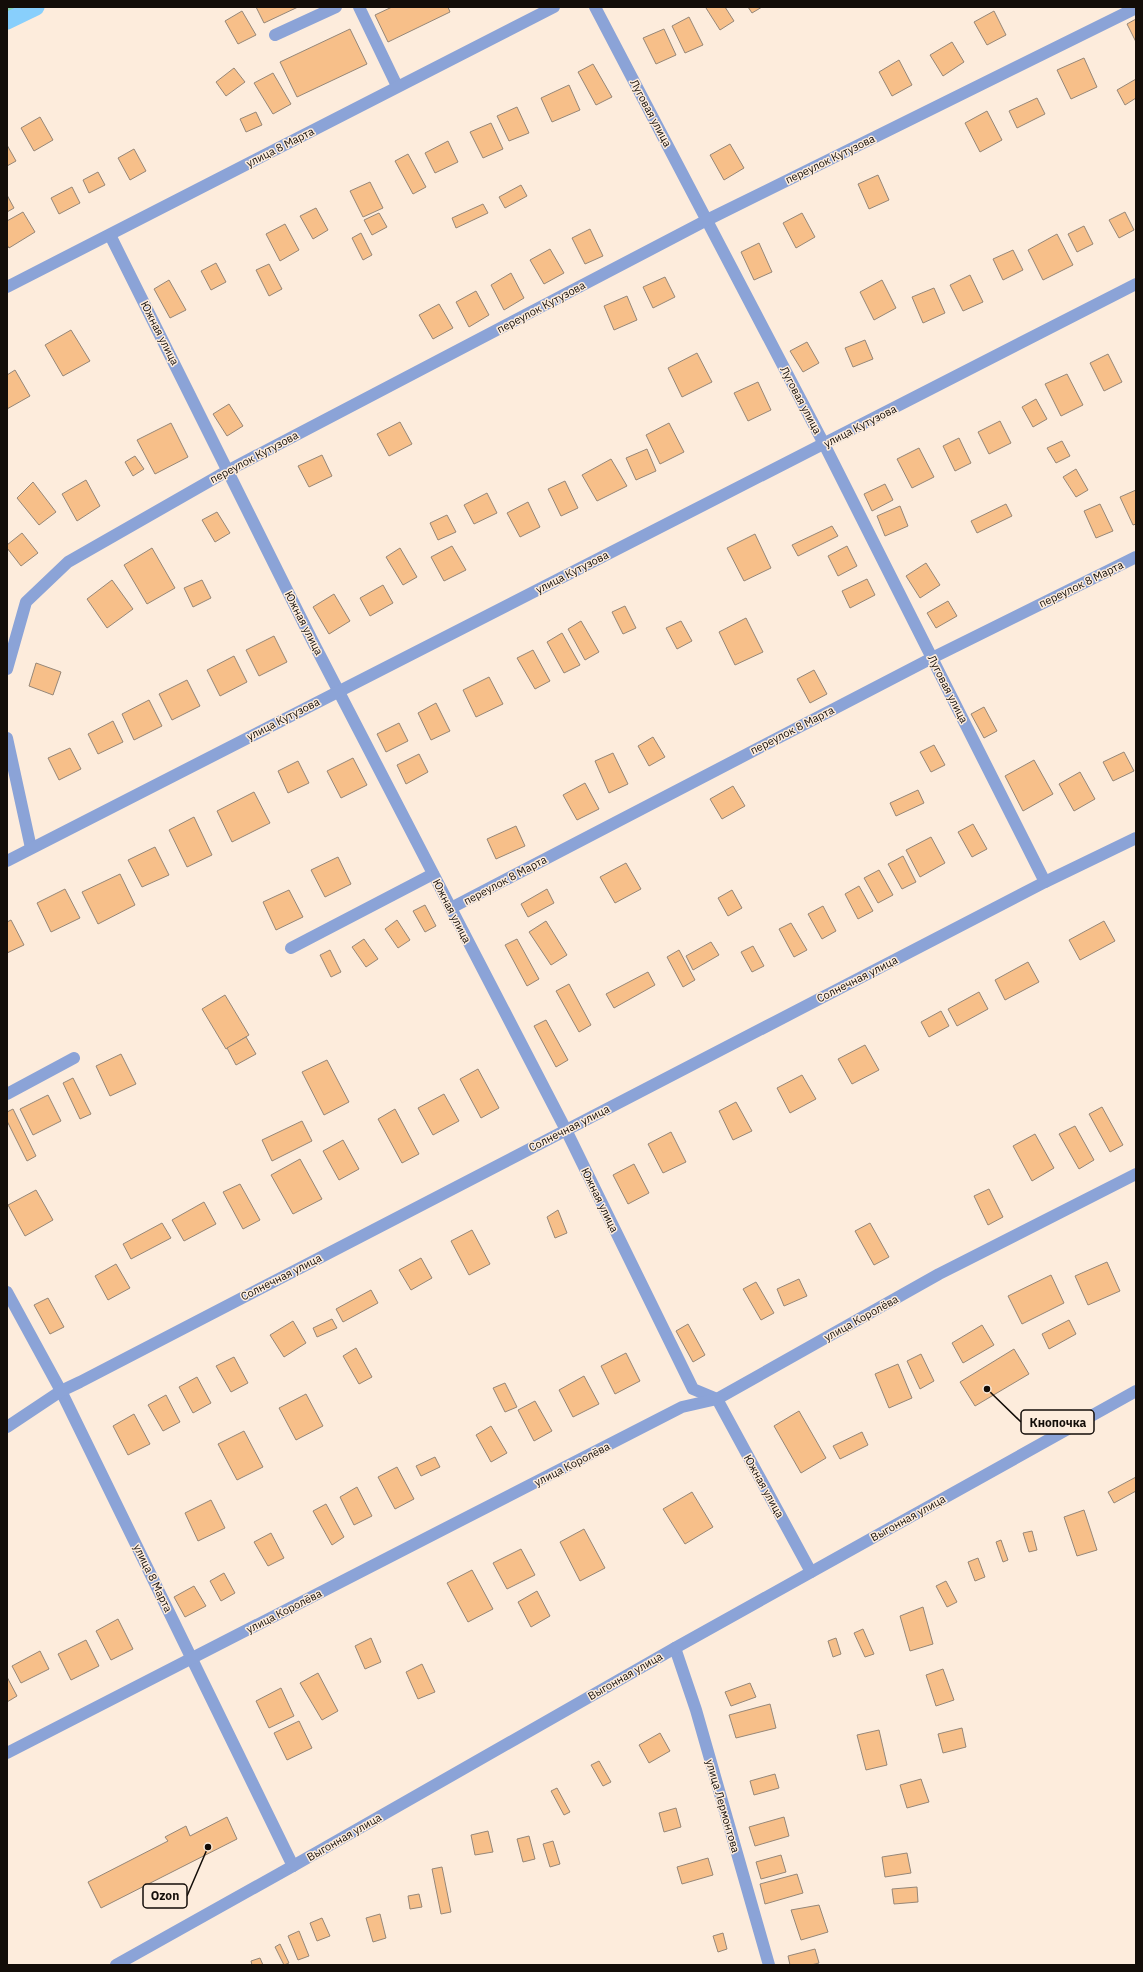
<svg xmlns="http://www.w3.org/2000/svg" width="1143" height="1972" font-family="'IBM Plex Sans',sans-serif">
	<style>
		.green { fill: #86d5b0 }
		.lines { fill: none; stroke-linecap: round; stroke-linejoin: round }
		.canal { stroke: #88cffc; stroke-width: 17 }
		.building { fill: #f7bf89; stroke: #968778 }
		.minor { stroke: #8ba3d7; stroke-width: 12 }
		.labels { text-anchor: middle; stroke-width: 3; stroke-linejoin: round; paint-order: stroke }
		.street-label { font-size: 11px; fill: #130d08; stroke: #fdecdc }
		.leader { fill: none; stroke: #130d08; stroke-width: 1.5 }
		.callout-dot { fill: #130d08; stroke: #fdecdc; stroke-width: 1.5 }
		.callout { fill: #fdecdc; stroke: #130d08; stroke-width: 1.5 }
		.callout-label { font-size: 12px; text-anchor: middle; font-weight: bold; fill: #130d08 }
	</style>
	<rect width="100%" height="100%" fill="#fdecdc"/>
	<polygon class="green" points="7,7 36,7 7,21"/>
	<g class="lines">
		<polyline class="canal" points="7,21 36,7"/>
	</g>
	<g class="building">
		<polygon points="256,7 298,7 264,23"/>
		<polygon points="392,7 448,7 450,12 388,42 375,15"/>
		<polygon points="707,7 725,7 734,21 720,30 706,8"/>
		<polygon points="748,7 762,7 752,13"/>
		<polygon points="242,11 256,35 238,44 225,21"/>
		<polygon points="994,11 1006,35 987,45 974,22"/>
		<polygon points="689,17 703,45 685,53 672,26"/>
		<polygon points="1136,19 1136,42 1127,24"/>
		<polygon points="350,29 367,64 297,97 280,62"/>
		<polygon points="664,29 676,55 656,64 643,38"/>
		<polygon points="952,42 964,62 943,76 930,55"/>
		<polygon points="1084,58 1097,87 1071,99 1057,70"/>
		<polygon points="899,60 912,85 892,96 879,72"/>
		<polygon points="593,64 612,97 596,105 578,72"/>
		<polygon points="234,68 245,82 226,96 216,82"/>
		<polygon points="273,73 291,104 273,114 254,83"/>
		<polygon points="1136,79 1136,98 1125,105 1117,90"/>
		<polygon points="569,85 580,110 552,122 541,98"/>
		<polygon points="1037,98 1045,114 1017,128 1009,111"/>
		<polygon points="517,107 529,133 509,141 497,116"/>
		<polygon points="987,111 1002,140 980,152 965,123"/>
		<polygon points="256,112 262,125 246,132 240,119"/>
		<polygon points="40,117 53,140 34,151 21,128"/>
		<polygon points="491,123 503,149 483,158 470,132"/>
		<polygon points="448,141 458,162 435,173 425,153"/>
		<polygon points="730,144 744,168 724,180 710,155"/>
		<polygon points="7,145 16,161 7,166"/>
		<polygon points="134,149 146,171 130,180 118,158"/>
		<polygon points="408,154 426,187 413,194 395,161"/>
		<polygon points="98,172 105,185 89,193 83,180"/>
		<polygon points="878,175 889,200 869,209 858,184"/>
		<polygon points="370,182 383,208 363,217 350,191"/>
		<polygon points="521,185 527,196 505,208 499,197"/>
		<polygon points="72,187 80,203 59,214 51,198"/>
		<polygon points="7,195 14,208 7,212"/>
		<polygon points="483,204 488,213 456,228 452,218"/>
		<polygon points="316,208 328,230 313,239 300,216"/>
		<polygon points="23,212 35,232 9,248 7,245 7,221"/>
		<polygon points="1125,212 1134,230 1119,238 1109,220"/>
		<polygon points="379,213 387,227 372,235 364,220"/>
		<polygon points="802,213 815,237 796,248 783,223"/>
		<polygon points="285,224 299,250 280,261 266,234"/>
		<polygon points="1084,226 1093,244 1077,252 1068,234"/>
		<polygon points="590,229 603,256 585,264 572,238"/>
		<polygon points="361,233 372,255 363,260 352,238"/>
		<polygon points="1057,234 1073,265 1043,280 1028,250"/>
		<polygon points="759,243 772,272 754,280 741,252"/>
		<polygon points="550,249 564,273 544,284 530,260"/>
		<polygon points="1013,250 1023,270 1003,280 993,259"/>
		<polygon points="216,263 226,282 211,290 201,271"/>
		<polygon points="269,264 282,289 269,296 256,270"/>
		<polygon points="511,273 524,298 504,310 491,285"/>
		<polygon points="970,275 983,302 963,311 950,285"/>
		<polygon points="665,277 675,297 653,308 643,287"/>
		<polygon points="169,280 186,310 170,318 154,289"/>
		<polygon points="882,280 896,308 874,320 860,292"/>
		<polygon points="934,288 945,313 923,323 912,297"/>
		<polygon points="476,291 489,315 469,327 456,302"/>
		<polygon points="627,296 637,320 614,330 604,306"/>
		<polygon points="439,304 453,328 433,339 419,315"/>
		<polygon points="71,330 90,361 63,376 45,345"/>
		<polygon points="865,340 873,359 853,367 845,348"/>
		<polygon points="807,342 819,363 803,372 790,351"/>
		<polygon points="697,353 712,382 682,397 668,368"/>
		<polygon points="1108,354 1122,382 1104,391 1090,363"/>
		<polygon points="15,370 30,396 7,409 7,375"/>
		<polygon points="1067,374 1083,405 1061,416 1045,384"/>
		<polygon points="758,382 771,410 748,421 734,393"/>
		<polygon points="1036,399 1047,419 1033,427 1022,407"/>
		<polygon points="229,404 243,426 227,436 213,414"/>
		<polygon points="1000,421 1011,443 989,454 978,432"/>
		<polygon points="400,422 412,444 389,456 377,434"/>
		<polygon points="171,423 188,457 155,474 137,440"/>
		<polygon points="669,423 684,452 660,464 646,435"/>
		<polygon points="959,438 971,463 955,471 943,446"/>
		<polygon points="1062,441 1070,456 1056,463 1047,448"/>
		<polygon points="919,448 934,477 912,488 897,459"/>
		<polygon points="647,449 656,471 636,480 626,458"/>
		<polygon points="322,455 332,476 309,487 298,466"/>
		<polygon points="135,456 144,469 133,476 125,462"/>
		<polygon points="611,459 627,486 597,501 582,475"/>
		<polygon points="1076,469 1088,490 1076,497 1063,477"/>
		<polygon points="86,480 100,506 77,521 62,494"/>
		<polygon points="565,481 578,508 561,516 548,489"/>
		<polygon points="33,482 56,512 39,525 17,498"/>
		<polygon points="885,484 893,500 872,511 864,494"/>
		<polygon points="1136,490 1136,524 1133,525 1120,497"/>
		<polygon points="487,493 497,513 474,524 464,505"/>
		<polygon points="528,502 540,527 520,537 507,513"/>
		<polygon points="1006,504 1012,516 977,533 971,521"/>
		<polygon points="1100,504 1113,531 1096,538 1084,511"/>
		<polygon points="900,506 908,526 885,536 877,516"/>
		<polygon points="217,512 230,533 215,542 202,520"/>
		<polygon points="447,515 456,532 438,540 430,523"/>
		<polygon points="832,526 838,536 798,556 792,545"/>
		<polygon points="22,533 38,553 21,566 7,548 7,545"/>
		<polygon points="755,534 771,568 744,581 727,548"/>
		<polygon points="452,546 466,570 444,581 431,557"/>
		<polygon points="847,546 857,566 838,576 828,556"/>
		<polygon points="152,548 175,588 147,604 124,565"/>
		<polygon points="400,548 417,577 403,585 386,557"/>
		<polygon points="926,563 940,585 920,598 906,576"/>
		<polygon points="867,579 875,595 850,608 842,591"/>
		<polygon points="112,580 133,609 107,628 87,599"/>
		<polygon points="202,580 211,598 193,607 184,588"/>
		<polygon points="383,585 393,603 370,616 360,598"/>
		<polygon points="334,594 350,621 329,634 313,607"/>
		<polygon points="948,601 957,616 936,628 927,613"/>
		<polygon points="625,606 636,628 623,634 612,612"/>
		<polygon points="746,618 763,652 735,665 719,632"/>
		<polygon points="581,621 599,652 585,660 568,629"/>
		<polygon points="681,621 692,641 677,649 666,628"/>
		<polygon points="562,633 580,665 564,673 547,642"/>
		<polygon points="274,636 287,662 259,676 246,650"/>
		<polygon points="533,650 550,681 535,689 517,658"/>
		<polygon points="234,656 247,682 220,696 207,670"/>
		<polygon points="36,663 61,672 53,695 29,686"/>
		<polygon points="814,670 827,694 810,703 797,679"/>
		<polygon points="489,677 503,704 476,717 463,690"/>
		<polygon points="187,680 200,706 172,720 159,694"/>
		<polygon points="149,700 162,726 134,740 122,714"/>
		<polygon points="436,703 450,731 431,740 418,713"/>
		<polygon points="984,707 997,731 984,738 971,714"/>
		<polygon points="113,721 123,742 98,754 88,734"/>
		<polygon points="399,723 408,741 386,752 377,734"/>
		<polygon points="653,737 665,757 649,766 638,746"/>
		<polygon points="934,745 945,765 931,772 920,752"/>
		<polygon points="70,748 81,769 59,780 48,758"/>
		<polygon points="1124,752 1134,771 1113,781 1103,762"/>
		<polygon points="613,753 628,784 609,793 595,761"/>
		<polygon points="419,754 428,772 406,784 397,765"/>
		<polygon points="353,758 367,785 341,798 327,771"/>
		<polygon points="1034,760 1053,794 1023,811 1005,776"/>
		<polygon points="298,761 309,783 288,793 278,771"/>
		<polygon points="1080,772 1095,799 1074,811 1059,784"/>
		<polygon points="585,783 599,809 577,820 563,795"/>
		<polygon points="733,786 745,806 722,819 710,799"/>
		<polygon points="918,790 924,803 896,816 890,803"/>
		<polygon points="254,792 270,823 232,842 217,811"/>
		<polygon points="194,817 212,855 187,867 169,830"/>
		<polygon points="973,824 987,849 972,857 958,832"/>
		<polygon points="516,826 525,846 496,859 487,839"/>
		<polygon points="931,837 945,863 920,877 906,850"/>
		<polygon points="155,847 169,875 142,887 128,860"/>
		<polygon points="903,856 916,882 902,889 888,864"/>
		<polygon points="338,857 351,884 325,897 311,870"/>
		<polygon points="626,863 641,889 615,903 600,877"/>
		<polygon points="879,870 893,895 878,903 864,878"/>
		<polygon points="120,874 135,905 98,924 82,892"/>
		<polygon points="859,886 873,911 858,919 845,894"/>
		<polygon points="65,889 80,918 51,932 37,903"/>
		<polygon points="547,889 554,903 528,917 521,904"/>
		<polygon points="289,890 303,917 276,930 263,902"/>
		<polygon points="732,890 742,908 728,916 718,898"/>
		<polygon points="425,905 436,926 425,932 413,911"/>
		<polygon points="823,906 836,931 822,939 808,914"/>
		<polygon points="11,920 24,945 7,953 7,922"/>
		<polygon points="397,920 410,940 398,948 385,929"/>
		<polygon points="546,921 567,955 551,965 529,932"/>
		<polygon points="1104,921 1115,941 1080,960 1069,940"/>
		<polygon points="791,923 807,950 794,957 779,929"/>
		<polygon points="364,939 378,959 366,967 352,947"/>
		<polygon points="517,939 539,979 527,986 505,945"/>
		<polygon points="711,942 719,955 693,970 686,956"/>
		<polygon points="753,946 764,966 752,972 741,952"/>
		<polygon points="330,950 341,972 331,977 320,955"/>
		<polygon points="679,950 695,980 683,987 667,957"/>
		<polygon points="1028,962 1039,982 1005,1000 995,980"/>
		<polygon points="648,972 655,985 614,1008 606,994"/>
		<polygon points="569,984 591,1025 579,1032 556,991"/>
		<polygon points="979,992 988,1009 957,1026 948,1009"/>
		<polygon points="225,995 249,1035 226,1049 202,1009"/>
		<polygon points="941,1011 949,1026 929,1037 921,1022"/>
		<polygon points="546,1020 568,1060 556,1067 534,1026"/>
		<polygon points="246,1037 256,1054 236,1065 227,1048"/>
		<polygon points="865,1045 879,1070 852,1084 838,1059"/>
		<polygon points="121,1054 136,1084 110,1096 96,1066"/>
		<polygon points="327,1060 349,1102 324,1115 302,1072"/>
		<polygon points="478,1069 499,1108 481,1118 460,1079"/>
		<polygon points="802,1075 816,1099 790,1113 777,1088"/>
		<polygon points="73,1078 91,1114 80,1119 63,1083"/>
		<polygon points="444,1094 459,1121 433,1135 418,1108"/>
		<polygon points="48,1095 61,1121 33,1135 20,1109"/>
		<polygon points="736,1102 752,1131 733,1140 719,1111"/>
		<polygon points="1102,1107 1123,1145 1110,1152 1089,1114"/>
		<polygon points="13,1109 36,1156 27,1161 7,1121 7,1112"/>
		<polygon points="395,1109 419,1154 402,1163 378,1119"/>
		<polygon points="302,1121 312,1141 272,1161 262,1140"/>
		<polygon points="1075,1126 1094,1160 1079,1169 1059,1134"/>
		<polygon points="671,1132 686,1162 663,1173 648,1144"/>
		<polygon points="1035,1134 1054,1168 1032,1181 1013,1146"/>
		<polygon points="343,1140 359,1169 339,1180 323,1151"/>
		<polygon points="300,1159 322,1199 293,1214 271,1175"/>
		<polygon points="634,1164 649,1193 628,1204 613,1175"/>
		<polygon points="240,1184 260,1220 243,1229 223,1192"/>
		<polygon points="989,1189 1003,1217 988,1225 974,1196"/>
		<polygon points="36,1190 53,1220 25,1236 8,1205"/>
		<polygon points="204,1202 216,1224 184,1241 172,1220"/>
		<polygon points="558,1210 567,1233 555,1238 547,1217"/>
		<polygon points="162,1223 171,1238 131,1259 123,1244"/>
		<polygon points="870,1223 889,1257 874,1265 855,1231"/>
		<polygon points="472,1230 490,1264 469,1275 451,1241"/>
		<polygon points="421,1258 432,1278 411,1290 399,1270"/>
		<polygon points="1107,1262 1120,1291 1088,1305 1075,1276"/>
		<polygon points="116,1264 130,1288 108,1300 95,1276"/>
		<polygon points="1051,1275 1064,1303 1022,1324 1008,1296"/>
		<polygon points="799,1279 807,1296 784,1306 777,1289"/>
		<polygon points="756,1282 774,1313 761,1320 743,1289"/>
		<polygon points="371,1290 378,1303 343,1322 336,1309"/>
		<polygon points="48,1298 64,1327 50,1334 34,1305"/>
		<polygon points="332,1319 337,1328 317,1337 313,1328"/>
		<polygon points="1069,1320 1076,1334 1049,1349 1042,1334"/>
		<polygon points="293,1321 306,1343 284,1357 270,1335"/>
		<polygon points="688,1324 705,1355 693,1362 676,1331"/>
		<polygon points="982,1325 994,1345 963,1363 952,1343"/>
		<polygon points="356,1348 372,1377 359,1384 343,1356"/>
		<polygon points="1014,1349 1029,1374 975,1406 960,1382"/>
		<polygon points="626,1353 640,1381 615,1394 601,1366"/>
		<polygon points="921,1354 934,1381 920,1389 907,1361"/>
		<polygon points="234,1357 248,1383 231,1392 216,1366"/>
		<polygon points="898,1364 912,1398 889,1408 875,1374"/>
		<polygon points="584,1376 599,1404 573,1417 559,1390"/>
		<polygon points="197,1377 211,1403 193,1413 179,1387"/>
		<polygon points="505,1383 517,1407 505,1412 493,1388"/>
		<polygon points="306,1394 323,1426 296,1440 279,1408"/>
		<polygon points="166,1395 180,1422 163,1431 148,1405"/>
		<polygon points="535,1401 552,1431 534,1441 518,1410"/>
		<polygon points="799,1411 826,1458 801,1473 774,1426"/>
		<polygon points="134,1414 150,1444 128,1455 113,1426"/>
		<polygon points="491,1426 507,1453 491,1462 476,1435"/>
		<polygon points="244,1431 263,1467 237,1480 218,1444"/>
		<polygon points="862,1432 868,1445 840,1459 833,1446"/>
		<polygon points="435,1457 440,1467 421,1476 416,1466"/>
		<polygon points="397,1467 414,1499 395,1509 378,1477"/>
		<polygon points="1136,1477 1136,1491 1114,1503 1108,1492"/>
		<polygon points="357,1487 372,1516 354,1525 340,1497"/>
		<polygon points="692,1492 713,1527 685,1544 663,1509"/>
		<polygon points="211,1500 225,1528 198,1541 185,1513"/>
		<polygon points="326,1504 344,1537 332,1545 313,1511"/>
		<polygon points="1084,1510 1097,1550 1077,1556 1064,1517"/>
		<polygon points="584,1529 605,1568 580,1581 560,1542"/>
		<polygon points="1032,1531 1037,1550 1029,1552 1023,1533"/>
		<polygon points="271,1533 284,1558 268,1566 254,1542"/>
		<polygon points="1001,1540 1008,1560 1003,1562 996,1542"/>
		<polygon points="521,1549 535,1575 507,1589 493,1563"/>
		<polygon points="978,1558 985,1577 975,1581 968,1562"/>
		<polygon points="472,1570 493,1609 468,1622 447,1583"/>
		<polygon points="224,1573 235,1593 221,1601 210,1581"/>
		<polygon points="946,1581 957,1602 947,1607 936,1586"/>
		<polygon points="194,1586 206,1606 185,1617 174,1597"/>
		<polygon points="537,1591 550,1616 531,1627 518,1602"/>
		<polygon points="923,1607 933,1644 910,1651 900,1616"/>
		<polygon points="118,1619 133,1649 111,1660 96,1631"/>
		<polygon points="863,1629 874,1654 865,1657 854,1633"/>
		<polygon points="371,1638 381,1662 365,1669 355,1646"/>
		<polygon points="836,1638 841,1654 833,1657 828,1641"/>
		<polygon points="86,1640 99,1666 71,1680 58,1654"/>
		<polygon points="40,1651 49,1669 21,1683 12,1666"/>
		<polygon points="422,1664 435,1692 418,1699 406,1672"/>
		<polygon points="943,1669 954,1700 936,1706 926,1675"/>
		<polygon points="318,1673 338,1711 322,1720 300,1683"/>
		<polygon points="7,1677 17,1696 7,1702"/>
		<polygon points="750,1683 756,1697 731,1706 725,1692"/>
		<polygon points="281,1688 294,1716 269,1728 256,1701"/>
		<polygon points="770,1704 776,1728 736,1738 729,1715"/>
		<polygon points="299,1721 312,1748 287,1760 274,1733"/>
		<polygon points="962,1728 966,1747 943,1753 938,1734"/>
		<polygon points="879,1730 887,1765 866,1770 857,1735"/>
		<polygon points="660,1733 670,1751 649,1763 639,1745"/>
		<polygon points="599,1761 611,1782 603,1786 591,1765"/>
		<polygon points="775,1774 779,1788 754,1795 750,1781"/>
		<polygon points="921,1779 929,1802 907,1808 900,1785"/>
		<polygon points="557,1788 570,1812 564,1815 551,1791"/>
		<polygon points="676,1808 681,1827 664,1832 659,1813"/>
		<polygon points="227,1817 237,1839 101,1908 88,1882 168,1841 165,1837 186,1826 190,1836"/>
		<polygon points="784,1817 789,1836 755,1846 749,1827"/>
		<polygon points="488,1831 493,1852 475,1855 471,1835"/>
		<polygon points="529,1836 535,1859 523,1862 517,1839"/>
		<polygon points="553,1841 560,1864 550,1867 543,1844"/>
		<polygon points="907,1853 911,1873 885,1877 882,1857"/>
		<polygon points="781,1855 786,1872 761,1879 756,1862"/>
		<polygon points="708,1858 713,1875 682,1884 677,1867"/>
		<polygon points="442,1867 451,1912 441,1914 432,1869"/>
		<polygon points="797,1874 803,1893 765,1904 760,1884"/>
		<polygon points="917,1887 918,1902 894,1904 892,1889"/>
		<polygon points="419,1894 422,1907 410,1909 408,1896"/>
		<polygon points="819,1905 828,1932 801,1940 791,1910"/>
		<polygon points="380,1914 386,1938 373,1942 366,1918"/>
		<polygon points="322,1918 330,1936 317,1941 310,1923"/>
		<polygon points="299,1931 309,1956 298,1960 288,1936"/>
		<polygon points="723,1933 727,1949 718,1952 713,1936"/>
		<polygon points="280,1944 289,1963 284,1965 275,1947"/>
		<polygon points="815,1949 819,1963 811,1965 790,1965 788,1956"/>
		<polygon points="260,1958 263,1965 252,1965 251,1961"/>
	</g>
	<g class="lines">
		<g class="minor">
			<polyline points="359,7 397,86"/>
			<polyline points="595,7 824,444 1045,882"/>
			<polyline points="275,35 336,7"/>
			<polyline points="110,235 312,640 566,1130 693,1389 717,1399 811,1572"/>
			<polyline points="7,287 554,7"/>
			<polyline points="7,669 26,602 68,562 229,470 707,220 1136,8"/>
			<polyline points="7,738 31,848"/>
			<polyline points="7,861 1136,284"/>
			<polyline points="451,908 932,658 1136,557"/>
			<polyline points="291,948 433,874"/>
			<polyline points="7,1094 74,1058"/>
			<polyline points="7,1292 61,1391 293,1866"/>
			<polyline points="7,1427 61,1391 80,1382 1045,882 1136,838"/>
			<polyline points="675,1648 696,1710 769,1965"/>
			<polyline points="7,1753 682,1407 717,1399 939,1274 1136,1174"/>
			<polyline points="116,1965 293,1866 675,1648 1136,1391"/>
		</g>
	</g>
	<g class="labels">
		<g class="street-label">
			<text transform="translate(651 113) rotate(62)" y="4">Луговая улица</text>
			<text transform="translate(280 147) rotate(-27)" y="4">улица 8 Марта</text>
			<text transform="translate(830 159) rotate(-26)" y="4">переулок Кутузова</text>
			<text transform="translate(541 307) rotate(-28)" y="4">переулок Кутузова</text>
			<text transform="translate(160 333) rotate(63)" y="4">Южная улица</text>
			<text transform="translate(801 400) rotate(62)" y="4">Луговая улица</text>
			<text transform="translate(860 426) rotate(-27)" y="4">улица Кутузова</text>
			<text transform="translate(254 457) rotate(-28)" y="4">переулок Кутузова</text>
			<text transform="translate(572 572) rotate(-27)" y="4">улица Кутузова</text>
			<text transform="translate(1081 584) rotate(-26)" y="4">переулок 8 Марта</text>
			<text transform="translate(304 623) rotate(63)" y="4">Южная улица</text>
			<text transform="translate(948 689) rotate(63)" y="4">Луговая улица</text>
			<text transform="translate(283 719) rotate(-27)" y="4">улица Кутузова</text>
			<text transform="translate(792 730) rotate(-27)" y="4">переулок 8 Марта</text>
			<text transform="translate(505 880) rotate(-28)" y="4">переулок 8 Марта</text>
			<text transform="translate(452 911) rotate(63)" y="4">Южная улица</text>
			<text transform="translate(857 979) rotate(-27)" y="4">Солнечная улица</text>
			<text transform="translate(569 1128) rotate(-27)" y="4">Солнечная улица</text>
			<text transform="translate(600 1200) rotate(64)" y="4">Южная улица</text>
			<text transform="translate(281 1277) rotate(-27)" y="4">Солнечная улица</text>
			<text transform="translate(861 1318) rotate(-29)" y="4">улица Королёва</text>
			<text transform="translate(572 1464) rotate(-27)" y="4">улица Королёва</text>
			<text transform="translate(764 1486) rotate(61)" y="4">Южная улица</text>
			<text transform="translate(908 1518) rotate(-29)" y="4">Выгонная улица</text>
			<text transform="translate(153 1578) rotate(64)" y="4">улица 8 Марта</text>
			<text transform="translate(284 1611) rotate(-27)" y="4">улица Королёва</text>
			<text transform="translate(625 1676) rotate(-30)" y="4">Выгонная улица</text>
			<text transform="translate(723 1806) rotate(74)" y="4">улица Лермонтова</text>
			<text transform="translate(344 1837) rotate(-30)" y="4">Выгонная улица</text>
		</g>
	</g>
	<path class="leader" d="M987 1389L1021 1422M208 1847L187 1896"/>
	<g class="callout-dot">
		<circle cx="987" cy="1389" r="4"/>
		<circle cx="208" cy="1847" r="4"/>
	</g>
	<g class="callout">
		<rect x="1021" y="1410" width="73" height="24" rx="4"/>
		<rect x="143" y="1884" width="44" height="24" rx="4"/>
	</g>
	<g class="callout-label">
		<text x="1058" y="1427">Кнопочка</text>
		<text x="165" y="1900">Ozon</text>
	</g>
	<rect width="1143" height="1972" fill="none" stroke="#130d08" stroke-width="16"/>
</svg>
